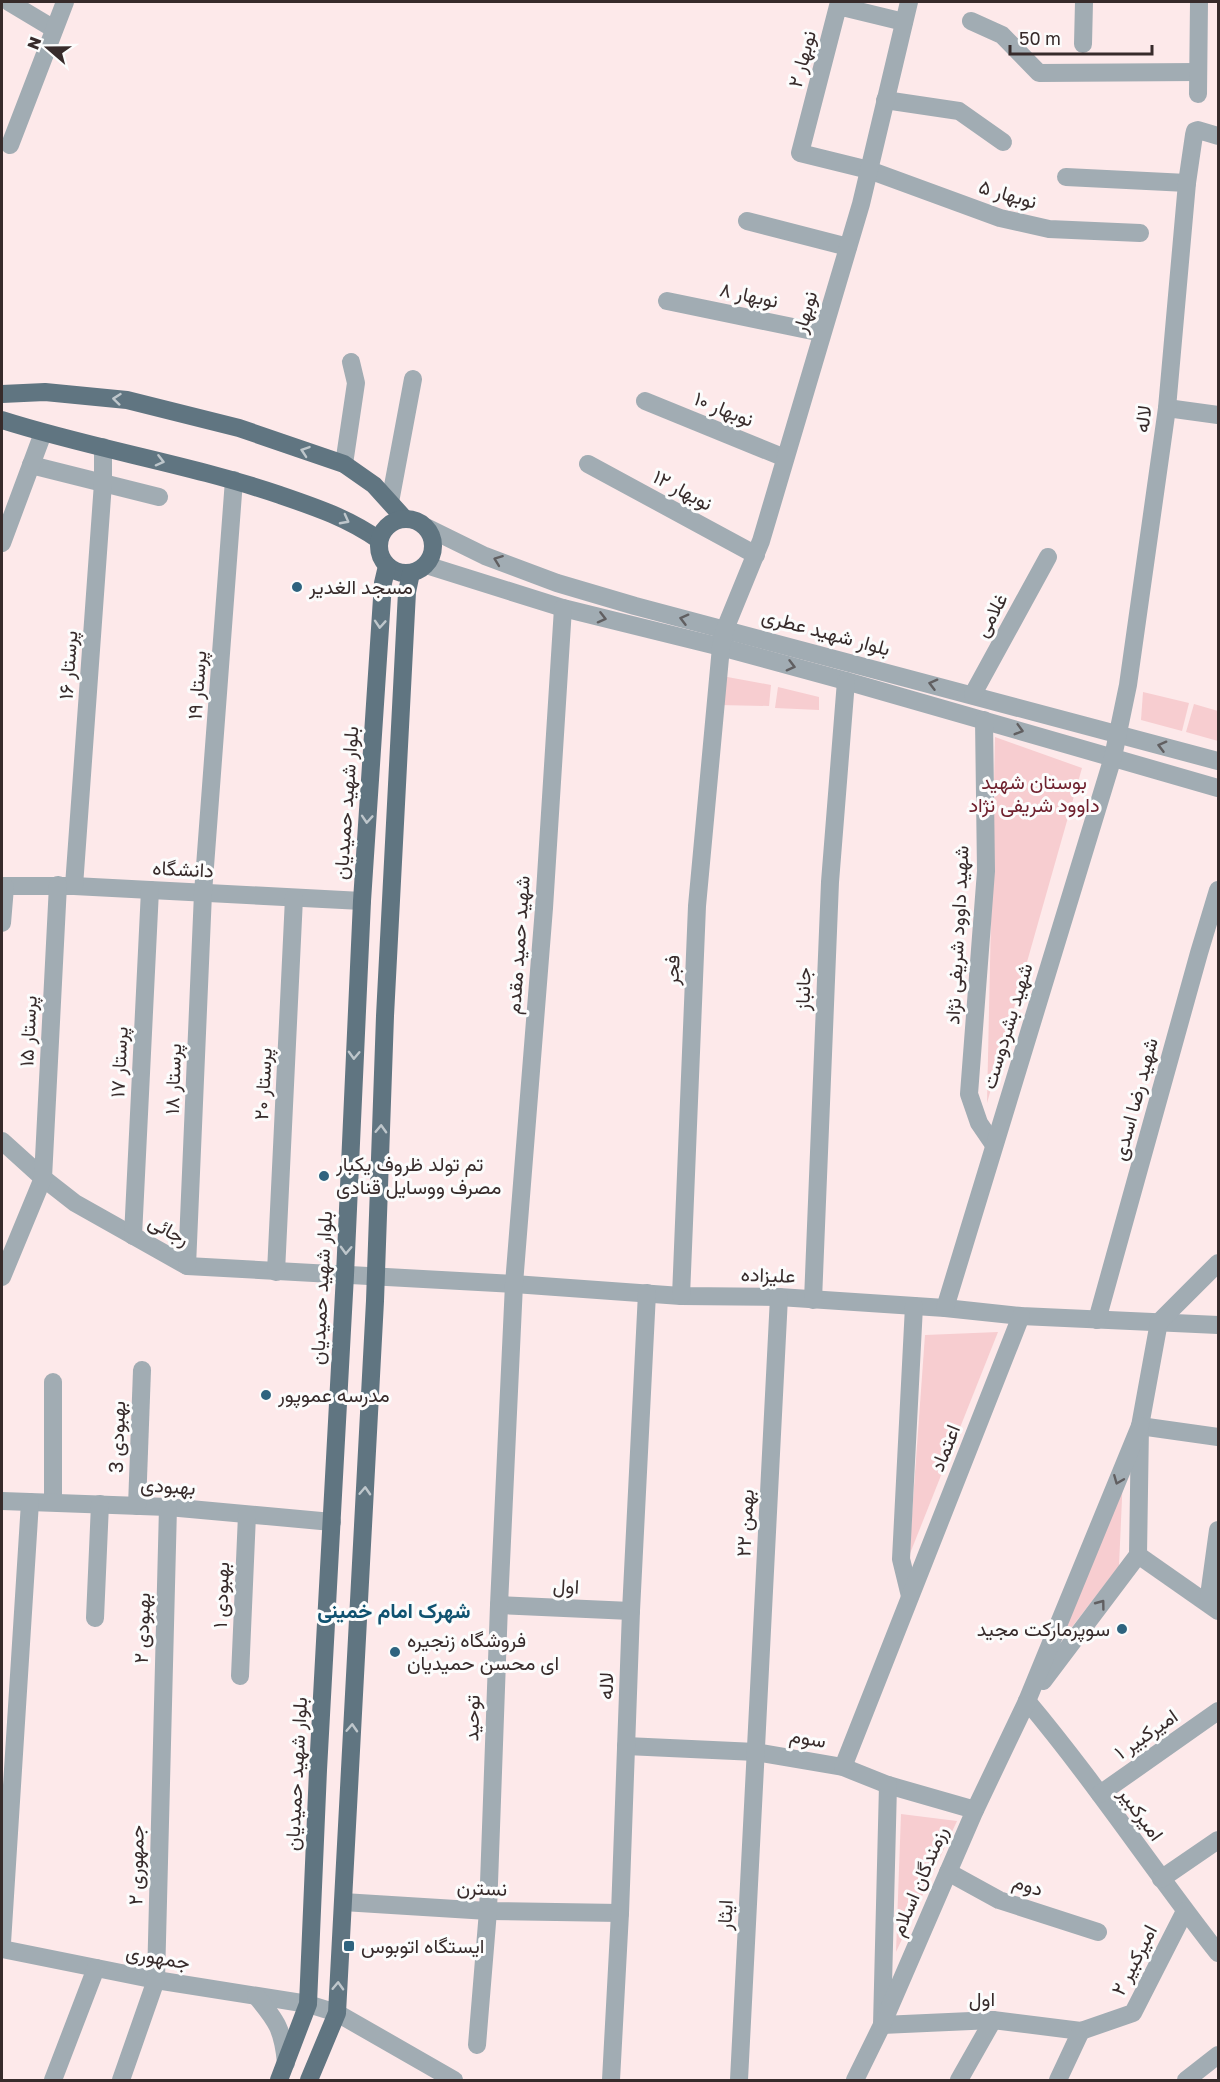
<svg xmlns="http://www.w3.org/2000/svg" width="1220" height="2082" font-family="'Golos Text',Vazirmatn,sans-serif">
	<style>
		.green { fill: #f7cdd0 }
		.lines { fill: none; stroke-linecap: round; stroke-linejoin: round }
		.minor { stroke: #a1acb3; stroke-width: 18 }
		.major { stroke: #607581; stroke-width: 18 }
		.oneway { stroke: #bec6cb }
		.oneway2 { stroke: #615f61 }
		.poi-dot { fill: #2e637f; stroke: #fcfcfc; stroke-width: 2 }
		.labels { text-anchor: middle; stroke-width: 6; stroke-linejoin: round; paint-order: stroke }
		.street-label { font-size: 20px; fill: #372b2b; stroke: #fcfcfc }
		.poi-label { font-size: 20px; fill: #372b2b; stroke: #fcfcfc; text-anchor: start }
		.park-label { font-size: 20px; fill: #6f212e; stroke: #fcfcfc }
		.neighbourhood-label { font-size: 21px; font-weight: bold; fill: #105270; stroke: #fcfcfc }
	</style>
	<rect width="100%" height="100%" fill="#fde9ea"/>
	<g class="green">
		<polygon points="722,676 771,685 769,706 719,705"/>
		<polygon points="778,687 819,697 819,710 775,708"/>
		<polygon points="1143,692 1189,703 1182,731 1141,720"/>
		<polygon points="1194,704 1218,711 1218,741 1186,732"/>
		<polygon points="995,737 1082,768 987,1103"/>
		<polygon points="998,1332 909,1556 925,1335"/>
		<polygon points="1123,1476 1119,1566 1055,1649"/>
		<polygon points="901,1814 957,1821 896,1952"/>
	</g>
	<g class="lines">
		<g class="minor">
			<polyline points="9,2 54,29"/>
			<polyline points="971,21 1002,35 1039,73 1198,72"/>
			<polyline points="904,22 838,6 800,153 869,170 1000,218 1049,229 1140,233"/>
			<polyline points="1083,44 1084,2"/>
			<polyline points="1198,94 1199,2"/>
			<polyline points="885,100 959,111 1003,142"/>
			<polyline points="10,145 65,2"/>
			<polyline points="1066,177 1187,183"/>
			<polyline points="747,221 848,247"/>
			<polyline points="667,301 822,333"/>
			<polyline points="645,401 785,458"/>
			<polyline points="1167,408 1218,415"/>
			<polyline points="344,464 356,383 351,362"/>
			<polyline points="588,464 756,555"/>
			<polyline points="31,465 159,497"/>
			<polyline points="390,502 413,379"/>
			<polyline points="428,528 485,556 557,583 635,606 1218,761"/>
			<polyline points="2,543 43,433"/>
			<polyline points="426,565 563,608 721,647 846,681 1218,788"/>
			<polyline points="973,694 1048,557"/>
			<polyline points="984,720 986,871 969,1094 979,1123 994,1145"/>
			<polyline points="2,886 74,886 362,901"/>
			<polyline points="74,886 103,483 103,447"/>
			<polyline points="2,923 5,887"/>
			<polyline points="2,1141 43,1178 75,1203 187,1266 514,1284 681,1296 779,1297 945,1308 1021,1316 1218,1325"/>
			<polyline points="133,1236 150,890"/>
			<polyline points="187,1266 203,893 234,480"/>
			<polyline points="276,1272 294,898"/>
			<polyline points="2,1277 43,1178 58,885"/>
			<polyline points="681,1296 697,906 721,647 725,629 761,541 861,204 909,2"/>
			<polyline points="813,1300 830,882 846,681"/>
			<polyline points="945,1308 1113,757 1128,685 1167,408 1187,183 1194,135 1195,131 1198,130 1218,136"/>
			<polyline points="1097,1320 1199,953 1218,890"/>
			<polyline points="53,1382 53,1502"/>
			<polyline points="1140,1426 1218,1437"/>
			<polyline points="2,1501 168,1507 332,1522"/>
			<polyline points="137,1506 142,1370"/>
			<polyline points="1138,1555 1218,1611"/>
			<polyline points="910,1596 901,1559 914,1306"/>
			<polyline points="1208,1603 1218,1530"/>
			<polyline points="499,1605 631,1611"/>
			<polyline points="95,1618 100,1504"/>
			<polyline points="240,1676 247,1515"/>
			<polyline points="1043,1681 1138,1555 1140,1426 1159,1322 1218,1263"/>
			<path d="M1027 1701C1095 1782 1153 1870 1218 1953"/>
			<polyline points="626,1746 756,1752 843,1767 888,1785 975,1810"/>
			<polyline points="843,1767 1021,1316"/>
			<polyline points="888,1785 882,2025 993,2020 1081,2031 1133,2013 1185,1911"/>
			<polyline points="1100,1794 1218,1711"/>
			<polyline points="948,1872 999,1900 1098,1932"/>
			<polyline points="1161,1879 1218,1840"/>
			<polyline points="343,1902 488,1911 620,1913"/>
			<polyline points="2,1943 30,1502"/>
			<polyline points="2,1949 156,1980 308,2004 337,2013 454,2080"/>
			<path d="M256 1996C277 2021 283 2030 286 2063"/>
			<polyline points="477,2045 488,1911 499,1605 514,1284 544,908 563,608"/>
			<polyline points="53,2080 96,1968"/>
			<polyline points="121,2080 156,1980 168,1507"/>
			<polyline points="611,2080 620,1913 631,1611 647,1293"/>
			<polyline points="739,2080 779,1297"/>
			<polyline points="855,2080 882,2025 975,1810 1027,1701 1140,1426"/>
			<polyline points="959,2080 993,2020"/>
			<polyline points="1058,2080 1081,2031"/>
			<polyline points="1186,2080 1218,2055"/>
		</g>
		<g class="major">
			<polyline points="2,394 45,392 127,400 239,428 344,464 374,485 403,517"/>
			<path d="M2 420C93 449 189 464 280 495 315 507 348 518 379 540"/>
			<circle cx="406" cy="546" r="27"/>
			<polyline points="279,2080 308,2004 318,1770 345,1275 362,901 383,583 387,566"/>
			<polyline points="309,2080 337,2013 375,1301 385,1016 407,592 411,573"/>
		</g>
	</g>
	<defs><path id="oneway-chevron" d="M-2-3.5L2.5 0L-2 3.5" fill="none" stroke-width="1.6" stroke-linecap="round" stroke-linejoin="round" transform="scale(1.5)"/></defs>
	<g class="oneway">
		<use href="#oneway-chevron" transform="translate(117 399) rotate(-174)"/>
		<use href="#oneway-chevron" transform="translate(305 451) rotate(-161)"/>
		<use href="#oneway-chevron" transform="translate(160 461) rotate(14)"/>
		<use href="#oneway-chevron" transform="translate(345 520) rotate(28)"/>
		<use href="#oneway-chevron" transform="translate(380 624) rotate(94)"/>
		<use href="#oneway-chevron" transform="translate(367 819) rotate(94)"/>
		<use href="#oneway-chevron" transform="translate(354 1055) rotate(92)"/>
		<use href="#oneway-chevron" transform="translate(381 1129) rotate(-88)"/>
		<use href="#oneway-chevron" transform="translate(346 1250) rotate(92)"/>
		<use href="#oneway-chevron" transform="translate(365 1491) rotate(-87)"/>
		<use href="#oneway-chevron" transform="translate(352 1728) rotate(-87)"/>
		<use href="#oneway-chevron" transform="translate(338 1986) rotate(-88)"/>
	</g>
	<g class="oneway2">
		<use href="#oneway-chevron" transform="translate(498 560) rotate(-159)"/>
		<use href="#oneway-chevron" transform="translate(602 618) rotate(14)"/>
		<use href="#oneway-chevron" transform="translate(684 619) rotate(-165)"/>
		<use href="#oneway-chevron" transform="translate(791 666) rotate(15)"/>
		<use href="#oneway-chevron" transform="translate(933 684) rotate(-165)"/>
		<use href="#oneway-chevron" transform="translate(1019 730) rotate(16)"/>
		<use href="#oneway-chevron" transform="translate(1162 746) rotate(-165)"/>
		<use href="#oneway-chevron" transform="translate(1118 1480) rotate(112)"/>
		<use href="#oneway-chevron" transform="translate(1101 1604) rotate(-53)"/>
	</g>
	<g class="poi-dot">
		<circle cx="297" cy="587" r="6"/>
		<circle cx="324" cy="1176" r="6"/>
		<circle cx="266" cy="1395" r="6"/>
		<circle cx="1122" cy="1629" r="6"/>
		<circle cx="395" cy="1652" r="6"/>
		<rect x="343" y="1940" width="12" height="12" rx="3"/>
	</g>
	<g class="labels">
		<g class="street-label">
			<text transform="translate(802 59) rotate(-75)" y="7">نوبهار ۲</text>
			<text transform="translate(1008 194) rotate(16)" y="7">نوبهار ۵</text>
			<text transform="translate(749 295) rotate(12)" y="7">نوبهار ۸</text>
			<text transform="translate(805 312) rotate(-74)" y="7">نوبهار</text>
			<text transform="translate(724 409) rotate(22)" y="7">نوبهار ۱۰</text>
			<text transform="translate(1143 419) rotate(-83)" y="7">لاله</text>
			<text transform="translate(683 490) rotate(28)" y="7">نوبهار ۱۲</text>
			<text transform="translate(991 615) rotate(-61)" y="7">غلامی</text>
			<text transform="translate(826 632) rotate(15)" y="7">بلوار شهید عطری</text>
			<text transform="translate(68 665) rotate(-86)" y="7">پرستار ۱۶</text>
			<text transform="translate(197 685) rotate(-86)" y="7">پرستار ۱۹</text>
			<text transform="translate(346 803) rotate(-86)" y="7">بلوار شهید حمیدیان</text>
			<text transform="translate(183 869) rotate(3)" y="7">دانشگاه</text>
			<text transform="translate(957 935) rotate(-87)" y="7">شهید داوود شریفی نژاد</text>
			<text transform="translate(518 945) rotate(-86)" y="7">شهید حمید مقدم</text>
			<text transform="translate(672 970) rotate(-88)" y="7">فجر</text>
			<text transform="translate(803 989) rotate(-88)" y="7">جانباز</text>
			<text transform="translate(1007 1026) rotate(-73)" y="7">شهید بشردوست</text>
			<text transform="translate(28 1031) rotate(-87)" y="7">پرستار ۱۵</text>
			<text transform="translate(119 1062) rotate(-87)" y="7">پرستار ۱۷</text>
			<text transform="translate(173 1079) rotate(-88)" y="7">پرستار ۱۸</text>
			<text transform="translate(263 1084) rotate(-87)" y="7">پرستار ۲۰</text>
			<text transform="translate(1135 1099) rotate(-75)" y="7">شهید رضا اسدی</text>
			<text transform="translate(169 1230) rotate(29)" y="7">رجائی</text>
			<text transform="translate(768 1275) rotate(2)" y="7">علیزاده</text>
			<text transform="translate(321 1288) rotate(-87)" y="7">بلوار شهید حمیدیان</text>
			<text transform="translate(117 1437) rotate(-88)" y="7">بهبودی 3</text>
			<text transform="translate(945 1448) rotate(-68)" y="7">اعتماد</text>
			<text transform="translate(168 1486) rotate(4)" y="7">بهبودی</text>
			<text transform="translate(745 1523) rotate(-87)" y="7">۲۲ بهمن</text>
			<text transform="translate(566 1586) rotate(3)" y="7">اول</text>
			<text transform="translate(221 1595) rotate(-88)" y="7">بهبودی ۱</text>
			<text transform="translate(142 1628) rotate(-88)" y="7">بهبودی ۲</text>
			<text transform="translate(606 1686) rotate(-88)" y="7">لاله</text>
			<text transform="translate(472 1718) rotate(-88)" y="7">توحید</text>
			<text transform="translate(1146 1734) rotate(-35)" y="7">امیرکبیر ۱</text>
			<text transform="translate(808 1738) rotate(10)" y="7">سوم</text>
			<text transform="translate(296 1774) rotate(-87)" y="7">بلوار شهید حمیدیان</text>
			<text transform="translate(1141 1814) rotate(54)" y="7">امیرکبیر</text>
			<text transform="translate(136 1865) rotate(-89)" y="7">جمهوری ۲</text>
			<text transform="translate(919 1881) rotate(-67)" y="7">رزمندگان اسلام</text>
			<text transform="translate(1028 1885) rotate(18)" y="7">دوم</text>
			<text transform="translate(482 1888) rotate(2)" y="7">نسترن</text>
			<text transform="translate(725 1915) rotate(-87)" y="7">ایثار</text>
			<text transform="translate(158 1957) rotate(10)" y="7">جمهوری</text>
			<text transform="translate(1134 1960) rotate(-63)" y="7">امیرکبیر ۲</text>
			<text x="982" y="2006">اول</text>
		</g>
		<g class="poi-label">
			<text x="309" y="594">مسجد الغدیر</text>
			<text x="336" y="1171">تم تولد ظروف یکبار<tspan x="336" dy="23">مصرف ووسایل قنادی</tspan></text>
			<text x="278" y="1402">مدرسه عموپور</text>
			<text x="1110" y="1636" text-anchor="end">سوپرمارکت مجید</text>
			<text x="407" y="1647">فروشگاه زنجیره<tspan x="407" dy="23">ای محسن حمیدیان</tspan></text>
			<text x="361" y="1953">ایستگاه اتوبوس</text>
		</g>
		<g class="park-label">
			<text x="1034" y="789">بوستان شهید<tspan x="1034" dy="23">داوود شریفی نژاد</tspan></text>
		</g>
		<g class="neighbourhood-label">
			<text x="394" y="1618">شهرک امام خمینی</text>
		</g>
	</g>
	<rect width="1220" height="2082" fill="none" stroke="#372b2b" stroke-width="6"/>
	<g transform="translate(48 48) rotate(290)" stroke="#fcfcfc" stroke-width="4.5" paint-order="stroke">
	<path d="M0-4.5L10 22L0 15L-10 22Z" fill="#372b2b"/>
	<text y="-9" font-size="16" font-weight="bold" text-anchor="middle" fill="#372b2b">N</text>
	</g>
	<path d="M1010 45v9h142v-9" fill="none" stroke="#372b2b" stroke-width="3"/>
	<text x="1019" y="45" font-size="18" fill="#372b2b" stroke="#fcfcfc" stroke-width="4.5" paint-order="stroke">50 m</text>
</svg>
